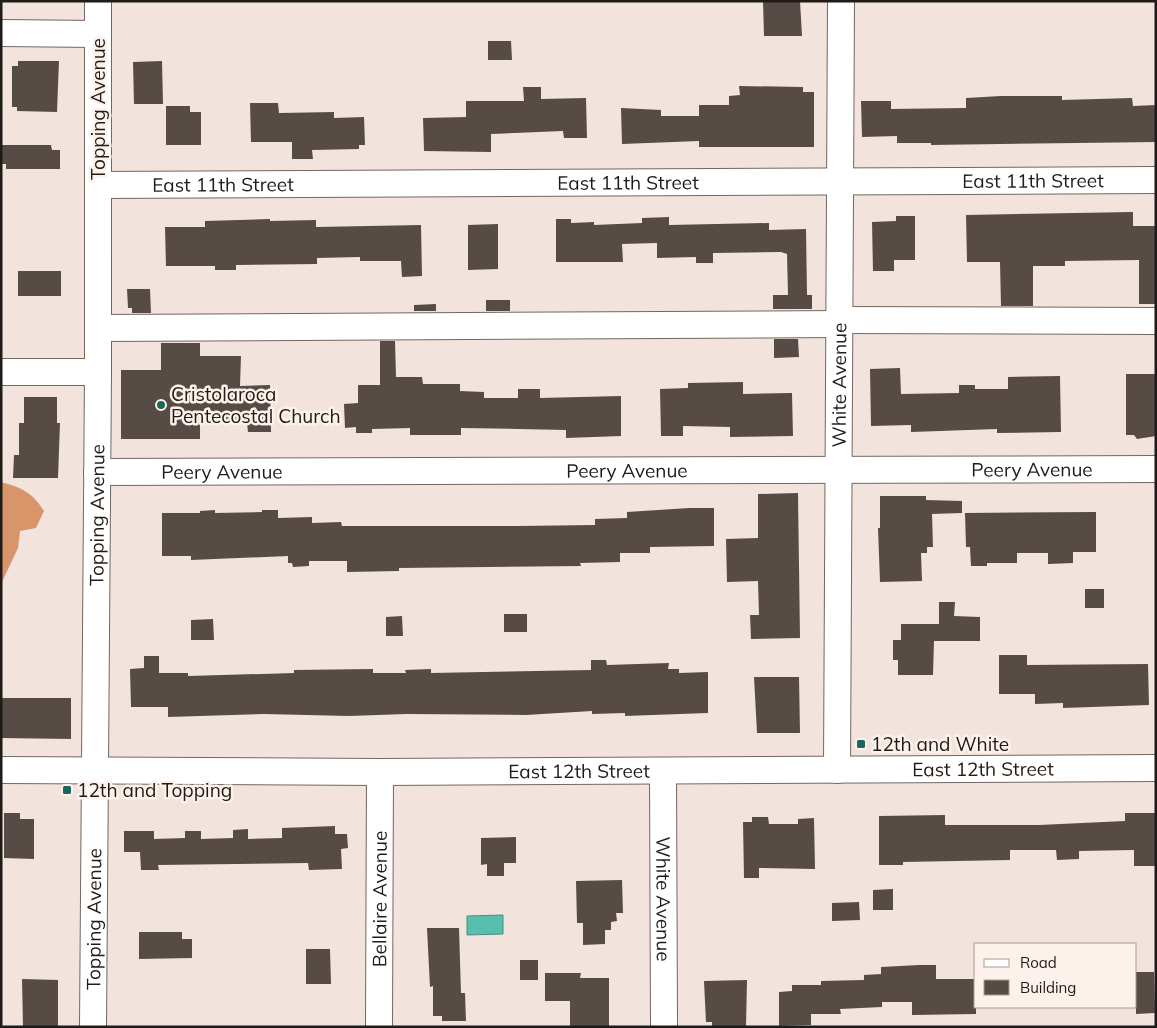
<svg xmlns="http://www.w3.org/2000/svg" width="1157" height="1028" font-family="Mulish,sans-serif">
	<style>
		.forest { fill: #d8956a }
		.water { fill: #58bfae; stroke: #478e81 }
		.building { fill: #574c45 }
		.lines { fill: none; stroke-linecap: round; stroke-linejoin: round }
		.minor-casing { stroke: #73675f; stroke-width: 28 }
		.minor { stroke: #fff; stroke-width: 26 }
		.poi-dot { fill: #1e665b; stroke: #fdf2eb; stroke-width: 2 }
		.labels { text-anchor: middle; stroke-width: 5; stroke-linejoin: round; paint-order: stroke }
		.street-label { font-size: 19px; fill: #1f1b18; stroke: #fdf2eb }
		.poi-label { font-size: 19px; fill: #1f1b18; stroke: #fdf2eb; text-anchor: start }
	</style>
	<rect width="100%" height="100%" fill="#f2e4dc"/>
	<path class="forest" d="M1 482C21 487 33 493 44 511L36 528 20 531 18 548 1 584Z"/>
	<polygon class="water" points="503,915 503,934 467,935 467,916"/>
	<g class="building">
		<polygon points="763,1 800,1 802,36 764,36"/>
		<polygon points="488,41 511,41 512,60 488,60"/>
		<polygon points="18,61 59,61 57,112 17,111 17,107 12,107 12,66 18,66"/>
		<polygon points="162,61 163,104 134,104 133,62"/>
		<polygon points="739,86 803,87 803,92 814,92 814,147 699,147 699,141 622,144 621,108 661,110 661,116 699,116 699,105 729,105 729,96 740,95"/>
		<polygon points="523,87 541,87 541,99 586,98 587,138 564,138 563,131 491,134 491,152 424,151 423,118 466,117 466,101 524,101"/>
		<polygon points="1001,96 1062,96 1062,100 1132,98 1133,106 1156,105 1156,142 931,145 931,143 897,143 897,136 862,137 861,101 891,101 891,109 966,108 966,98"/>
		<polygon points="250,103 278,103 279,113 334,112 334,118 364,117 365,145 359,145 359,149 312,150 313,159 292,159 292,142 251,142"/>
		<polygon points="166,106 190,106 190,112 201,112 201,145 166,145"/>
		<polygon points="1,145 51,145 52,150 60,150 60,169 6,169 6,164 1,164"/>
		<polygon points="1133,212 1133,226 1156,226 1156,304 1139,304 1139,260 1065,261 1065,266 1033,266 1033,306 1001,306 1000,262 967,262 966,215"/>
		<polygon points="896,216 915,216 915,260 894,260 894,271 873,271 872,222 896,221"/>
		<polygon points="669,217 669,225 769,223 769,230 806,229 807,295 812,295 812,309 773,309 773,295 788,295 787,254 781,252 713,253 713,263 696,263 696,257 657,258 657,243 622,244 623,262 556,262 556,219 571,219 571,223 594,222 594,225 642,223 642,218"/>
		<polygon points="270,219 270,221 316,220 316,227 421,225 422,276 402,277 401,261 360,261 360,257 317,258 317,264 236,265 236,270 215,270 215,266 166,266 165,227 205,227 205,221"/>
		<polygon points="498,224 498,269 468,270 468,225"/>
		<rect x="18" y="271" width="43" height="25"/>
		<polygon points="127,289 150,289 151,313 132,313 132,308 128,308"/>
		<rect x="486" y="300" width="24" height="11"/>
		<polygon points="436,304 436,311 414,311 414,305"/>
		<polygon points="774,339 798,339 799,357 774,358"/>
		<polygon points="380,341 395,341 396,377 422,377 423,384 460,384 460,391 484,392 484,398 518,398 518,389 540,389 540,398 621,396 621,436 566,438 566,430 518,429 461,428 461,435 410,435 410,428 372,429 372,433 356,433 356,427 345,428 344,404 358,403 358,385 380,385"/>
		<polygon points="161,343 200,343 200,356 241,356 240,386 270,385 271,432 248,432 247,423 200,424 200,439 121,439 121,370 161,370"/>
		<polygon points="900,368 901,394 959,393 959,385 975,385 975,389 1008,389 1008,377 1060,376 1061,432 997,433 997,429 911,432 911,425 871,426 870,369"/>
		<polygon points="1126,374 1156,374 1156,436 1137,439 1134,435 1126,435"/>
		<polygon points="743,382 743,394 792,393 793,436 730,437 730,427 683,426 683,436 661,436 660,389 688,388 688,383"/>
		<polygon points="24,397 57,397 57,423 60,423 58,478 13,478 14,455 19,455 19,423 24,423"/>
		<polygon points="798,493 800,638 751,639 750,615 759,615 758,581 727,582 726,539 758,538 758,494"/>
		<polygon points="880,496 926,496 926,500 962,501 962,513 932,514 933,547 927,547 927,553 921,553 922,581 880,582 878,528 880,528"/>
		<polygon points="689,508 714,508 714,546 650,547 650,553 620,553 620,562 580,563 581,566 399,568 399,571 347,572 347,561 309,561 309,566 293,567 292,563 288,563 288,556 191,560 191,556 162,556 162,513 200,513 200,511 215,510 215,513 262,512 262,510 278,510 278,518 312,517 312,523 341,522 342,526 519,526 595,525 595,519 627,518 627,512"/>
		<polygon points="1096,512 1096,552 1073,552 1073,563 1048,564 1048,553 1017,553 1017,563 987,563 987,566 971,566 970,547 966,547 965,513"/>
		<rect x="1085" y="589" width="19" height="19"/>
		<polygon points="939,602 955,602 954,616 980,617 980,641 934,641 933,675 898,675 898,660 893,660 893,640 901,640 901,624 939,624"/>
		<rect x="504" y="614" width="23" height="18"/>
		<polygon points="402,616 403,636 386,636 386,617"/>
		<polygon points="213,619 214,640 191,640 191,620"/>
		<polygon points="999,655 1027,655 1027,665 1148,664 1149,705 1063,708 1063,703 1035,704 1035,694 999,694"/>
		<polygon points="144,656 159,656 159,673 188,673 188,676 294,673 294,670 373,669 373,673 406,673 405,670 431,669 431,673 591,670 591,660 606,660 607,665 669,663 668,669 679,669 679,673 708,672 708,713 625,716 625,713 592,714 592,711 526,715 406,714 349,716 264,714 168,717 168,707 131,707 130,669 144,668"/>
		<polygon points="754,677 799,677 800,733 757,733"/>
		<polygon points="1,698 71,698 71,739 1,738"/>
		<polygon points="4,813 20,813 20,819 34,819 34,859 4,858"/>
		<polygon points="1125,813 1156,813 1156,866 1134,866 1134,850 1079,851 1079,859 1057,860 1056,850 1010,850 1010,860 903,862 903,865 879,865 879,816 945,815 945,825 1039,825 1125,821"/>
		<polygon points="752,817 768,817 769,824 798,824 798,819 814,818 815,869 759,868 759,878 744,878 743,822 752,822"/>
		<polygon points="335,826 335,834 347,834 348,848 341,849 342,869 309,870 308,863 158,865 159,870 141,870 140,852 124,852 124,831 154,831 154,839 185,838 185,831 201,831 201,839 233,838 233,830 248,829 248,839 282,838 282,828"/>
		<polygon points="516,837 516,863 504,863 504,876 487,876 487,864 481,865 481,838"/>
		<polygon points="622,880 623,913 616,913 617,921 611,922 611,930 605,930 605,944 583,945 583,923 577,923 576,881"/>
		<polygon points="893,889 893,910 873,910 873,890"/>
		<polygon points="859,902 860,920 832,921 832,903"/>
		<polygon points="427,928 459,928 461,993 465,993 466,1021 442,1021 442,1016 433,1016 433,986 430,987"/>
		<polygon points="139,932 182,932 182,939 192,939 192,958 139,959"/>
		<polygon points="306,949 330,949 331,984 306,984"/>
		<rect x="520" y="960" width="18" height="20"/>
		<polygon points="919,965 936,965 936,979 976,979 976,1014 912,1015 912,1002 882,1002 882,1007 840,1009 841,1014 811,1014 811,1025 779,1026 779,992 792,991 792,985 821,985 821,981 864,980 864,975 881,974 881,967"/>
		<polygon points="1136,972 1154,972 1155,1013 1136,1014"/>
		<polygon points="545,973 581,973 580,978 609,978 609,1027 570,1027 570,1001 545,1001"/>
		<polygon points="22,979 58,980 58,1027 23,1027"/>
		<polygon points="747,980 746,1027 712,1027 712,1022 706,1022 704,981"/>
	</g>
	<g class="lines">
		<defs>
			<g id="minor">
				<polyline points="1,33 98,34"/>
				<path id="s1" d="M99 185 1156 180"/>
				<polyline points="839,320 1156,321"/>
				<polyline points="98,328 839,324"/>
				<polyline points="1,372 98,372"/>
				<path id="s2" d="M97 472 1156 469"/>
				<path id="s3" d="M1 770 380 772 1156 768"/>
				<path id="s4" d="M837 770 841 1"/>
				<path id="s5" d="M663 771 664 1027"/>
				<path id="s6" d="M93 1027 98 372V1"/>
				<path id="s7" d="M379 1027 380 772"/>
			</g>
		</defs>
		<use href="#minor" class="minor-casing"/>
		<use href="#minor" class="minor"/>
	</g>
	<g class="poi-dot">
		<circle cx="161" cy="405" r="5"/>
		<rect x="856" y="739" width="10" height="10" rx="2.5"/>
		<rect x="62" y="785" width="10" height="10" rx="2.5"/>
	</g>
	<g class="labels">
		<g class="street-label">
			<text transform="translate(98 109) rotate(-90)" y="7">Topping Avenue</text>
			<text dy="7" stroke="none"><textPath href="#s1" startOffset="934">East 11th Street</textPath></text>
			<text dy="7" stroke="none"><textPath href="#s1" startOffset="529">East 11th Street</textPath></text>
			<text dy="7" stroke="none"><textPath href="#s1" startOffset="124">East 11th Street</textPath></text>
			<text dy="7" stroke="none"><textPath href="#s4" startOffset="385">White Avenue</textPath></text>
			<text dy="7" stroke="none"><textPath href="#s2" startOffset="935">Peery Avenue</textPath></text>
			<text dy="7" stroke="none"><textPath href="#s2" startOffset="530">Peery Avenue</textPath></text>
			<text dy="7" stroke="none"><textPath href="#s2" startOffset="125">Peery Avenue</textPath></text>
			<text dy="7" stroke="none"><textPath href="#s6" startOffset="512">Topping Avenue</textPath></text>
			<text dy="7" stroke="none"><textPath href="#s3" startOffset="982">East 12th Street</textPath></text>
			<text dy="7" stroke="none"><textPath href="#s3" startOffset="578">East 12th Street</textPath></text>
			<text dy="7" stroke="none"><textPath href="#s5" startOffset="128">White Avenue</textPath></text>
			<text dy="7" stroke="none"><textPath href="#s7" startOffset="128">Bellaire Avenue</textPath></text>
			<text dy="7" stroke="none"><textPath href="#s6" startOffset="108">Topping Avenue</textPath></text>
		</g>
		<g class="poi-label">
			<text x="171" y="401">Cristolaroca<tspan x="171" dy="22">Pentecostal Church</tspan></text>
			<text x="871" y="751">12th and White</text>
			<text x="77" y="797">12th and Topping</text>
		</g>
	</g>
	<rect width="1157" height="1028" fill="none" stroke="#1f1b18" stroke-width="5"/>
	<rect x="974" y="943" width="162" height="65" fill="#fdf2eb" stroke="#a49c97"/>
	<rect x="984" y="959" width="25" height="8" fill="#ffffff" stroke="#a49c97"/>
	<text x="1020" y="968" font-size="15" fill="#1f1b18">Road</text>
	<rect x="984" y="980" width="25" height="15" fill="#574c45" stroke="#a49c97"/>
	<text x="1020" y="993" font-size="15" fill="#1f1b18">Building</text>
</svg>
